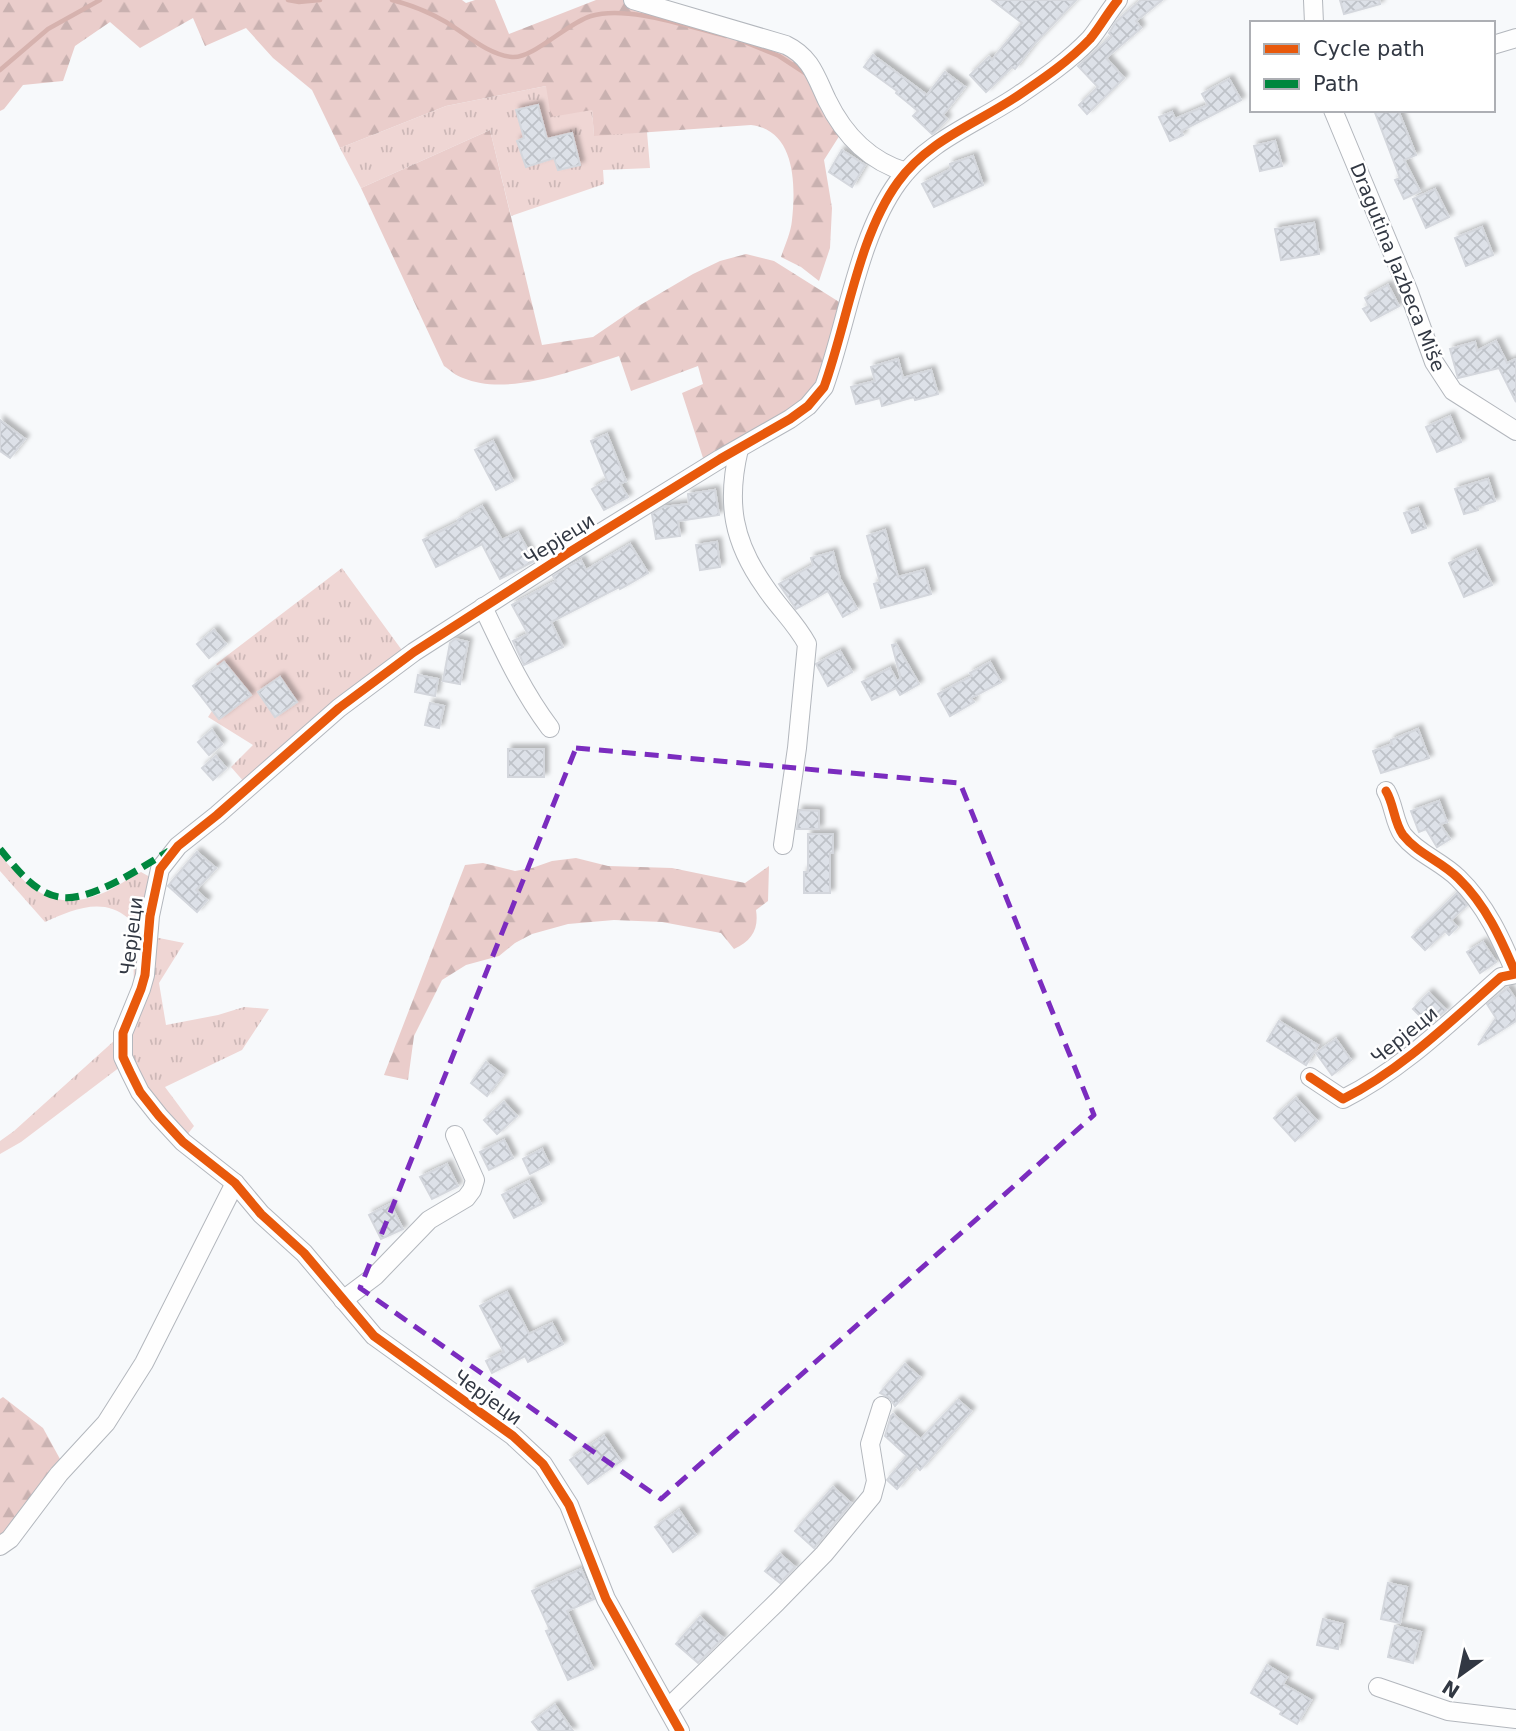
<svg xmlns="http://www.w3.org/2000/svg" width="1516" height="1731" font-family="'DejaVu Sans',sans-serif">
	<style>
		.grass { fill: url(#grass-tufts) }
		.forest { fill: url(#forest-firs) }
		.lines { fill: none; stroke-linecap: round; stroke-linejoin: round }
		.stream { stroke: #d6b2ae; stroke-width: 4.5 }
		.building { fill: url(#building-cross-hatch); stroke: #d4d7dd; stroke-width: 2; filter: url(#shadow) }
		.minor-casing { stroke: #b3b7bd; stroke-width: 20 }
		.minor { stroke: #fefefe; stroke-width: 18 }
		.quiet { stroke: #00873e; stroke-width: 7; stroke-dasharray: 14 7; stroke-linecap: butt }
		.cycleway-casing { stroke: #fff; stroke-width: 13 }
		.cycleway { stroke: #e8590c; stroke-width: 9 }
		.marked { fill: none; stroke: #7b2cbf; stroke-width: 5; stroke-dasharray: 14 9; stroke-linejoin: round }
		.labels { text-anchor: middle; stroke-width: 5; stroke-linejoin: round; paint-order: stroke }
		.street-label { font-size: 19px; fill: #323843; stroke: #fff }
	</style>
	<defs>
		<pattern id="grass-tufts" width="24" height="20" patternUnits="userSpaceOnUse" patternTransform="scale(1.75)"><rect width="24" height="20" fill="#efd6d4"/><path d="M3 7l-1-3M5 7V3M7 7l1-3M15 17l-1-3M17 17v-4M19 17l1-3" fill="none" stroke="#cdb8b7"/></pattern>
		<pattern id="forest-firs" width="22" height="20" patternUnits="userSpaceOnUse" patternTransform="scale(1.75)"><rect width="22" height="20" fill="#eacdcb"/><path d="M5 1l3.5 6h-7zM16 11l3.5 6h-7z" fill="#c9b1b0"/></pattern>
		<pattern id="building-cross-hatch" width="8" height="8" patternUnits="userSpaceOnUse" patternTransform="scale(1.75)"><rect width="8" height="8" fill="#dde1e8"/><path d="M0 0l8 8M0 8l8-8" fill="none" stroke="#bec2c8"/></pattern>
		<filter id="shadow"><feDropShadow dx="4" dy="-4" stdDeviation="2" flood-color="#0004"/></filter>
	</defs>
	<rect width="100%" height="100%" fill="#f7f9fb"/>
	<g class="grass">
		<polygon points="546,86 592,110 594,135 647,132 650,168 603,170 604,184 511,216 490,130 361,188 340,148 446,106"/>
		<polygon points="342,568 404,653 245,783 231,767 253,745 208,717 233,679 216,664"/>
		<path d="M0 855C30 890 54 913 103 893 116 888 128 878 141 872L150 877 134 990 133 936 128 918C103 896 71 910 45 922L0 871Z"/>
		<path d="M154 937 184 943 159 983 166 1025 218 1015 244 1007 269 1009 242 1050 165 1087 194 1126 187 1135C169 1116 139 1086 132 1060 124 1034 147 966 154 937Z"/>
		<polygon points="115,1040 120,1067 21,1142 0,1154 0,1141 14,1131"/>
	</g>
	<g class="forest">
		<path d="M0 0H462L466 3 475 0H495L509 34 596 0H646L787 39 845 127 824 160 832 208 830 248 819 281 801 267 781 257C785 245 791 232 792 220 796 184 795 130 751 125L594 136 592 110 551 117 546 86 446 106 340 148 312 90 273 58 246 28 205 46 193 18 140 48 110 22 75 46 63 81 23 85 4 109 0 111Z"/>
		<path d="M490 130 542 345 593 337 637 307 693 274 720 261 746 254 774 261 844 305C834 334 827 367 809 392 792 418 733 444 704 461L682 393 703 384 698 366 631 391 619 356C574 370 508 397 463 378 456 376 450 370 444 366L361 188Z"/>
		<path d="M576 858 608 866 672 868 745 883 769 866 768 901 756 910C759 929 752 941 734 949L721 933 662 922 614 920 568 924 532 934 515 943 499 956 466 965 442 980 414 1036 408 1080 384 1075 465 865 483 863 515 871 532 868 552 861Z"/>
		<polygon points="3,1397 43,1428 60,1459 0,1538 0,1399"/>
	</g>
	<g class="lines">
		<g class="stream">
			<polyline points="288,0 299,2 320,0"/>
			<path d="M392 0C412 5 429 12 446 22 466 34 488 55 512 57 533 59 567 23 591 16 628 5 689 27 726 36"/>
			<polyline points="742,41 779,56 808,75"/>
			<polyline points="0,70 48,29 100,0"/>
		</g>
	</g>
	<g class="building">
		<polygon points="992,0 1076,0 1035,43 1015,69 1012,67 986,92 970,75 989,57 992,60 1022,23"/>
		<polygon points="1141,0 1162,0 1136,21 1141,28 1106,58 1124,78 1087,114 1079,105 1098,87 1078,66 1112,36 1109,33 1116,22"/>
		<polygon points="1340,0 1379,0 1380,4 1344,14"/>
		<polygon points="873,55 927,95 945,72 965,87 943,115 947,119 934,133 932,134 913,116 918,111 896,93 897,91 864,67"/>
		<polygon points="1229,79 1241,100 1181,131 1183,135 1170,141 1159,117 1172,112 1175,119 1208,105 1202,94"/>
		<polygon points="538,105 547,139 572,133 580,165 558,170 554,158 526,167 517,141 524,138 516,110"/>
		<polygon points="1374,110 1398,110 1416,155 1404,160 1420,191 1404,199 1395,180 1400,178"/>
		<polygon points="1275,141 1282,166 1260,171 1254,146"/>
		<polygon points="842,150 865,165 852,187 829,172"/>
		<polygon points="973,156 983,185 934,207 922,184 951,169 950,164"/>
		<polygon points="1435,189 1449,217 1426,228 1413,199"/>
		<polygon points="1314,223 1319,254 1281,260 1275,229"/>
		<polygon points="1482,227 1493,255 1466,266 1455,238"/>
		<polygon points="1388,285 1399,306 1371,321 1363,309 1369,306 1365,298"/>
		<polygon points="1496,341 1507,363 1516,359 1516,402 1499,368 1458,378 1450,349 1475,342 1477,351"/>
		<polygon points="898,359 903,378 931,370 938,394 915,400 914,397 882,406 880,398 856,404 851,387 875,381 871,367"/>
		<polygon points="1450,416 1461,442 1437,452 1426,427"/>
		<polygon points="0,420 25,439 10,458 0,451"/>
		<polygon points="607,434 626,481 620,484 628,497 604,510 592,489 607,480 591,441"/>
		<polygon points="493,441 513,481 496,490 475,450"/>
		<polygon points="1488,479 1495,501 1477,507 1478,510 1464,514 1455,489"/>
		<polygon points="715,490 719,515 678,521 680,536 656,539 652,514 663,507 689,504 688,494"/>
		<polygon points="482,506 502,540 518,532 534,561 500,579 482,544 436,567 423,540 459,522 458,520"/>
		<polygon points="1418,508 1426,528 1412,533 1404,513"/>
		<polygon points="885,530 898,577 924,570 931,594 881,608 874,584 880,582 867,536"/>
		<polygon points="717,542 720,567 700,570 696,545"/>
		<polygon points="630,544 648,573 620,589 619,587 551,622 563,647 524,665 513,641 528,634 512,605 556,581 553,576 569,566 581,560 586,570"/>
		<polygon points="1476,550 1492,585 1464,597 1449,563"/>
		<polygon points="833,552 840,579 857,609 843,617 828,591 796,609 779,584 813,565 811,558"/>
		<polygon points="214,630 226,644 209,658 197,644"/>
		<polygon points="455,639 468,642 460,684 443,681 450,643"/>
		<polygon points="896,644 919,684 900,695 896,688 872,700 862,682 890,668 897,681 901,679 892,645"/>
		<polygon points="840,651 852,672 828,686 816,664"/>
		<polygon points="224,662 251,695 219,719 193,686"/>
		<polygon points="990,662 1001,682 971,698 974,702 950,716 938,694 972,676 970,673"/>
		<polygon points="418,675 438,679 435,696 415,692"/>
		<polygon points="280,677 297,702 275,717 258,692"/>
		<polygon points="430,703 444,706 439,728 425,725"/>
		<polygon points="1418,729 1429,758 1381,773 1373,751 1392,744 1391,740"/>
		<polygon points="212,730 222,744 209,755 198,742"/>
		<rect x="508" y="749" width="36" height="28"/>
		<polygon points="216,756 226,768 213,780 202,768"/>
		<polygon points="1439,801 1447,822 1440,824 1450,839 1437,847 1426,829 1419,832 1411,811"/>
		<polygon points="799,810 819,811 819,829 797,829"/>
		<polygon points="808,834 833,834 833,853 830,853 830,893 804,893 804,872 808,872"/>
		<polygon points="197,852 216,868 196,890 207,900 197,912 168,886"/>
		<polygon points="1457,893 1467,905 1451,920 1457,927 1449,935 1445,931 1425,950 1412,937"/>
		<polygon points="1483,942 1496,962 1480,973 1467,952"/>
		<polygon points="1508,988 1516,1000 1516,1021 1478,1045 1496,1018 1487,1004"/>
		<polygon points="1429,993 1446,1010 1429,1025 1413,1009"/>
		<polygon points="1279,1021 1318,1045 1306,1065 1267,1041"/>
		<polygon points="1336,1039 1351,1060 1332,1075 1316,1053"/>
		<polygon points="486,1062 503,1075 487,1096 471,1083"/>
		<polygon points="1296,1098 1317,1121 1295,1141 1274,1118"/>
		<polygon points="504,1102 517,1116 497,1134 484,1120"/>
		<polygon points="504,1140 513,1158 489,1170 480,1152"/>
		<polygon points="542,1149 549,1164 530,1174 523,1159"/>
		<polygon points="447,1164 458,1186 432,1199 420,1177"/>
		<polygon points="529,1181 541,1204 514,1218 502,1195"/>
		<polygon points="390,1204 403,1229 381,1239 369,1215"/>
		<polygon points="507,1292 529,1334 552,1323 563,1344 528,1362 525,1356 492,1373 486,1361 504,1352 480,1306"/>
		<polygon points="905,1364 920,1377 895,1406 890,1398 880,1393"/>
		<polygon points="958,1400 971,1411 920,1470 916,1466 897,1489 887,1480 907,1456 885,1436 891,1416 893,1414 921,1439"/>
		<polygon points="604,1436 621,1461 588,1484 570,1460"/>
		<polygon points="833,1487 851,1503 814,1548 795,1531"/>
		<polygon points="679,1510 696,1535 673,1552 655,1527"/>
		<polygon points="780,1554 795,1567 780,1583 765,1571"/>
		<polygon points="581,1569 594,1599 567,1611 593,1669 568,1680 546,1631 550,1630 532,1591"/>
		<polygon points="1388,1583 1407,1587 1400,1623 1381,1619"/>
		<polygon points="700,1617 723,1638 698,1663 676,1644"/>
		<polygon points="1323,1619 1343,1624 1338,1649 1317,1645"/>
		<polygon points="1395,1626 1421,1632 1413,1663 1388,1657"/>
		<polygon points="1267,1665 1287,1677 1283,1684 1311,1700 1297,1724 1280,1714 1282,1711 1251,1693"/>
		<polygon points="555,1705 573,1731 539,1731 532,1722"/>
	</g>
	<g class="lines">
		<defs>
			<g id="minor">
				<path d="M633 0 786 45C811 57 816 77 827 100 844 135 869 161 906 172"/>
				<polyline points="1313,0 1314,23"/>
				<polyline points="1493,45 1516,38"/>
				<polyline points="1333,110 1408,290 1434,362 1453,391 1516,431"/>
				<path d="M739 449C726 503 733 542 765 587 778 607 796 623 807 644L797 748 783 845"/>
				<path d="M483 607C503 649 522 691 550 728"/>
				<path d="M1310 1077 1343 1099C1403 1069 1452 1020 1501 977L1516 974C1501 939 1486 905 1458 878 1441 861 1418 854 1403 835 1394 823 1394 804 1386 791"/>
				<polyline points="343,1300 375,1276 429,1220 466,1198 472,1190 475,1180 455,1135"/>
				<polyline points="0,1546 10,1539 59,1474 106,1423 144,1363 235,1183"/>
				<polyline points="1378,1687 1448,1711 1516,1719"/>
				<polyline points="668,1708 777,1602 824,1554 872,1496 876,1481 870,1444 882,1406"/>
				<path d="M680 1731 606 1599 569 1505 543 1464 513 1436 374 1336 304 1253 261 1214 235 1183 183 1142 159 1116 140 1092 130 1072 123 1057V1033L141 989 145 975 150 916 160 869 178 846 217 815 339 708 414 652 568 553 720 459 790 419 808 406 824 387C847 324 858 237 898 182 928 140 978 123 1019 95 1044 78 1069 61 1090 39 1100 27 1108 12 1118 0"/>
			</g>
		</defs>
		<use href="#minor" class="minor-casing"/>
		<use href="#minor" class="minor"/>
		<path class="quiet" d="M0 849C15 867 34 893 59 897 90 903 142 867 169 851"/>
		<defs>
			<g id="cycleway">
				<path d="M1310 1077 1343 1099C1403 1069 1452 1020 1501 977L1516 974C1501 939 1486 905 1458 878 1441 861 1418 854 1403 835 1394 823 1394 804 1386 791"/>
				<path d="M680 1731 606 1599 569 1505 543 1464 513 1436 374 1336 304 1253 261 1214 235 1183 183 1142 159 1116 140 1092 130 1072 123 1057V1033L141 989 145 975 150 916 160 869 178 846 217 815 339 708 414 652 568 553 720 459 790 419 808 406 824 387C847 324 858 237 898 182 928 140 978 123 1019 95 1044 78 1069 61 1090 39 1100 27 1108 12 1118 0"/>
			</g>
		</defs>
		<use href="#cycleway" class="cycleway-casing"/>
		<use href="#cycleway" class="cycleway"/>
	</g>
	<path class="marked" d="M576 748 960 783 1094 1115 661 1499 360 1288Z"/>
	<g class="labels">
		<g class="street-label">
			<text transform="translate(1398 267) rotate(68)" y="7">Dragutina Jazbeca Miše</text>
			<text transform="translate(559 539) rotate(-32)" y="7">Черјеци</text>
			<text transform="translate(131 936) rotate(-83)" y="7">Черјеци</text>
			<text transform="translate(1404 1035) rotate(-39)" y="7">Черјеци</text>
			<text transform="translate(488 1397) rotate(36)" y="7">Черјеци</text>
		</g>
	</g>
	<rect x="1250" y="21" width="245" height="91" fill="#ffffff" stroke="#adafb4" stroke-width="2"/>
	<rect x="1264" y="44" width="35" height="10" fill="#e8590c" stroke="#adafb4" stroke-width="2"/>
	<text x="1313" y="56" font-size="21" fill="#323843">Cycle path</text>
	<rect x="1264" y="79" width="35" height="10" fill="#00873e" stroke="#adafb4" stroke-width="2"/>
	<text x="1313" y="91" font-size="21" fill="#323843">Path</text>
	<g transform="translate(1460 1675) rotate(213)" stroke="#ffffff" stroke-width="5" paint-order="stroke">
	<path d="M0-5L12 26L0 18L-12 26Z" fill="#323843"/>
	<text y="-10" font-size="19" font-weight="bold" text-anchor="middle" fill="#323843">N</text>
	</g>
</svg>
